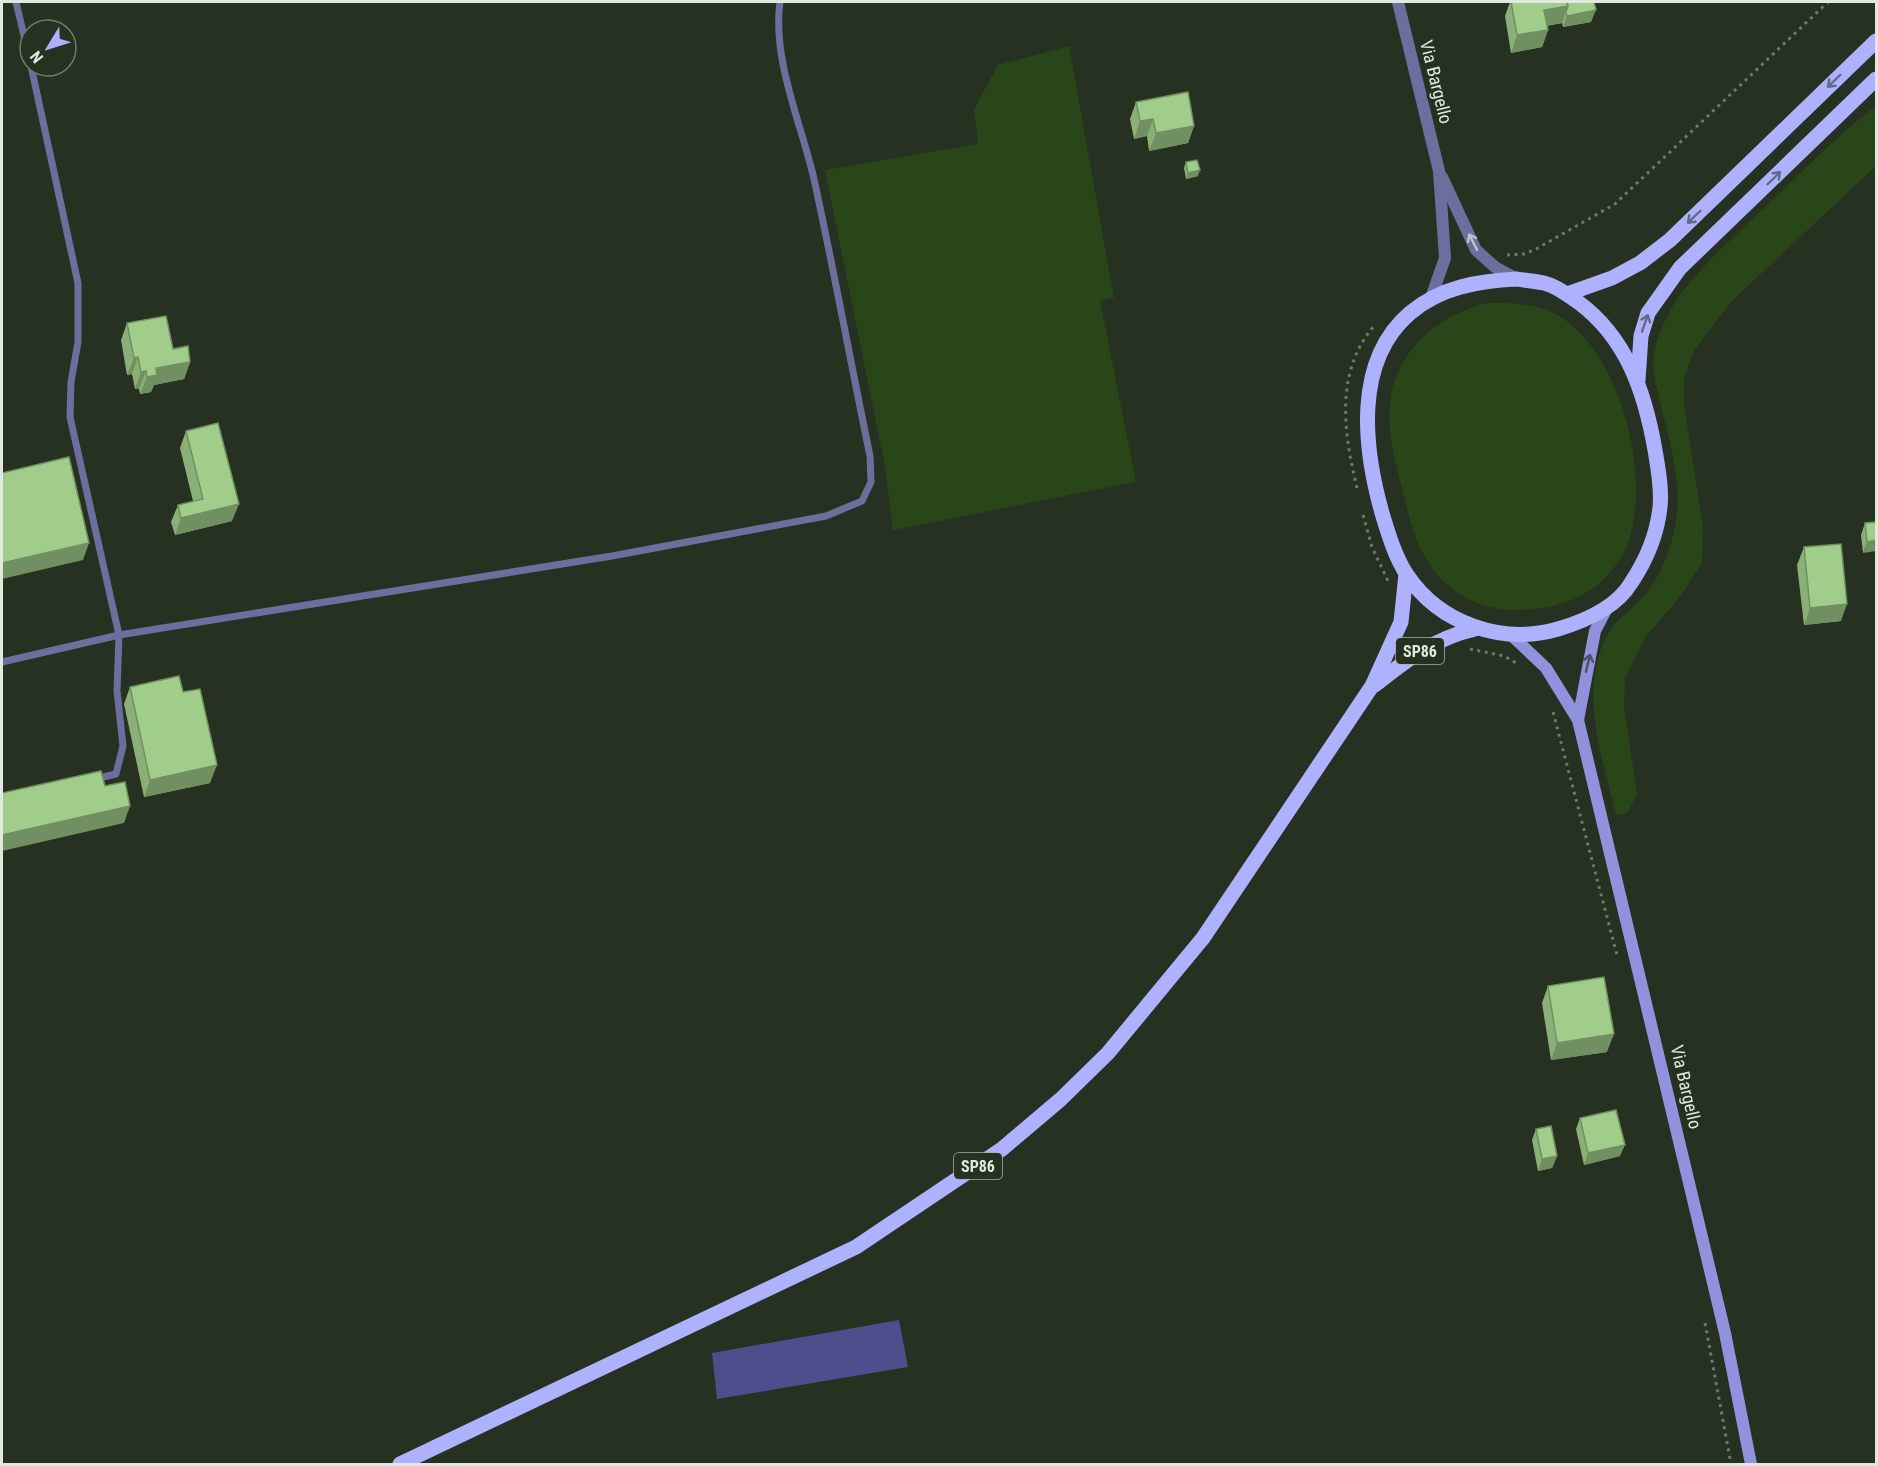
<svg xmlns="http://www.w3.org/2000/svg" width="1878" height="1466" font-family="'Roboto Condensed',sans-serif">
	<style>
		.green { fill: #294618 }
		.water { fill: #4e4e8d }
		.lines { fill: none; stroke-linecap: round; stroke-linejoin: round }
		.path { stroke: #6f786a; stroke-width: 3; stroke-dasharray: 3 4.5; stroke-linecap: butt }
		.service { stroke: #6c6e9d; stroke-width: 7 }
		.tertiary { stroke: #6c6e9d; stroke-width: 12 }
		.secondary { stroke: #9092dd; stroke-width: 12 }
		.primary { stroke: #aeb1fe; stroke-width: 15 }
		.wall { fill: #8ab078 }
		.shaded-wall { fill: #719061 }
		.building { fill: #a1cd8b; stroke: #719061; stroke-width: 1.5 }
		.oneway { stroke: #636b84 }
		.oneway2 { stroke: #bec3ca }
		.oneway3 { stroke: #4b5363 }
		.labels { text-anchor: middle; stroke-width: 6; stroke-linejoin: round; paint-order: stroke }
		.shield { fill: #263121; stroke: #a9b1a5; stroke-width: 1.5 }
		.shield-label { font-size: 16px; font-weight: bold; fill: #e1e8de }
		.street-label { font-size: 18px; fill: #e1e8de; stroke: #263121 }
	</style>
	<rect width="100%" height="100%" fill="#263121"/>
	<g class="green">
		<polygon points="1069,46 1114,298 1100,301 1136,482 893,530 885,467 825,170 978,144 974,109 998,65"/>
		<path d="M1876 106V166L1732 301 1693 352 1684 380V404L1703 528 1702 563 1679 598 1644 639 1625 677 1624 707 1637 794 1628 812 1623 815 1616 814C1602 758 1577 687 1609 632 1615 621 1626 615 1634 606 1655 587 1668 559 1674 531 1684 489 1671 447 1661 406 1658 392 1653 376 1653 362 1655 338 1667 314 1680 295 1703 264 1734 237 1762 210 1799 175 1835 137 1876 106Z"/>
		<path d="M1487 303C1510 303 1533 303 1554 313 1620 348 1651 472 1629 540 1620 569 1592 595 1563 603 1510 619 1454 609 1425 557 1413 536 1408 512 1402 488 1395 462 1387 431 1390 403 1396 350 1438 315 1487 303Z"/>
	</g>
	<polygon class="water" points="899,1320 908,1367 717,1399 712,1353"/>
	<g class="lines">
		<g class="path">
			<polyline points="1507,255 1524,254 1536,249 1615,204 1828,2"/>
			<path d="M1357 488C1344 434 1334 371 1375 325"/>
			<polyline points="1363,515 1372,547 1388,581"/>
			<polyline points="1470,649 1504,656 1518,664"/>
			<polyline points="1553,712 1617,955"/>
			<polyline points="1705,1323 1731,1464"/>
		</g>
		<g class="service">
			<polyline points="16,2 30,61"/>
			<path d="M31 66 78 283V342L71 382 70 417 119 635 612 556 826 516 862 501 871 482 870 456C851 364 834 271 814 179 801 123 772 59 780 2"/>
			<polyline points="2,662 119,635 117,691 123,746 116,774 95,779"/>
		</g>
		<g class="tertiary">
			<polyline points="1398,2 1439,171 1445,258 1431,298"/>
			<polyline points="1442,177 1476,250 1495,267 1517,279"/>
		</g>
		<g class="secondary">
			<polyline points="1510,634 1546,668 1578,720 1725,1333 1751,1464"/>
			<polyline points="1578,720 1595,631 1607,608"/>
		</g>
		<g class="primary">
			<path d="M1517 279C1526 281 1538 281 1547 284 1558 287 1569 296 1578 302 1627 338 1645 393 1655 450 1658 468 1662 489 1660 507 1657 536 1647 559 1631 583 1616 608 1585 621 1558 629 1502 645 1440 624 1407 575 1395 557 1388 533 1382 513 1364 449 1353 362 1410 313 1441 287 1478 281 1517 279Z"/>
			<polyline points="1567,294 1612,278 1640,263 1670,240 1876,41"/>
			<polyline points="1638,380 1641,336 1648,313 1680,268 1876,79"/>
			<path d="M1375 685C1406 660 1435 638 1475 629"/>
			<polyline points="400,1464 856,1247 1002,1149 1061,1099 1108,1053 1203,938 1372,686 1401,622 1406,574"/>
		</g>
	</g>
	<g class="wall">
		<polygon points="1510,2 1594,2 1591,22 1563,27 1562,23 1547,26 1548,30 1542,47 1511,53 1505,16"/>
		<polygon points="1136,102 1194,126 1188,143 1149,151 1147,136 1134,139 1130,119"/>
		<polygon points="1186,162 1198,176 1186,179 1184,168"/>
		<polygon points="127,323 173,349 190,362 184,379 154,385 151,392 140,394 139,389 135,389 132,374 127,375 121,340"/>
		<polygon points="186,431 232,521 175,535 171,522 178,505 193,501 180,448"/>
		<polygon points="1876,522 1863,553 1861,535 1865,523"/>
		<polygon points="1804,547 1841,621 1804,625 1797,565"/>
		<polygon points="130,687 183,692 210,783 144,797 124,704"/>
		<polygon points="1548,986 1607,1052 1551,1060 1542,1003"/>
		<polygon points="1580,1118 1620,1156 1584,1165 1576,1129"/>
		<polygon points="1536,1129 1557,1156 1552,1168 1538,1171 1532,1140"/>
	</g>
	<g class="shaded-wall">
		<polygon points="1568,6 1562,23 1538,27 1544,10"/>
		<polygon points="1596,10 1591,22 1563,27 1567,16"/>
		<polygon points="1548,30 1542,47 1511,53 1517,35"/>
		<polygon points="1153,119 1147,136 1134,139 1140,121"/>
		<polygon points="1194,126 1188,143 1149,151 1156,133"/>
		<polygon points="1200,170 1198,176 1186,179 1188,173"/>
		<polygon points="138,357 132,374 127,375 134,358"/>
		<polygon points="190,362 184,379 154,385 151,392 140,394 147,377 156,368"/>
		<polygon points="146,371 139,389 135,389 141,372"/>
		<polygon points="239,504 232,521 175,535 181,518"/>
		<polygon points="1876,540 1876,551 1863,553 1867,542"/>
		<polygon points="89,543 83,560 2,579 2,563"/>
		<polygon points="1847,604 1841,621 1804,625 1810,608"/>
		<polygon points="217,765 210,783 144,797 150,780"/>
		<polygon points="130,806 124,823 2,851 2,835"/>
		<polygon points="1614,1034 1607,1052 1551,1060 1557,1043"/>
		<polygon points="1625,1145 1620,1156 1584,1165 1588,1153"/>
		<polygon points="1557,1156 1552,1168 1538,1171 1542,1159"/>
	</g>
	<g class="building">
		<polygon points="1511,2 1567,2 1568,6 1544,10 1548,30 1517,35"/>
		<polygon points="1567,2 1594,2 1596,10 1567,16 1566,12 1568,6"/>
		<polygon points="1188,92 1194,126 1156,133 1153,119 1140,121 1136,102"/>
		<polygon points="1197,160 1200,170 1188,173 1186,162"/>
		<polygon points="166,316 173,349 188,346 190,362 156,368 157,375 147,377 146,371 141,372 138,357 134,358 127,323"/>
		<polygon points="218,423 239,504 181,518 178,505 203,499 186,431"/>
		<polygon points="69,457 89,543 2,563 2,473"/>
		<polygon points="1876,522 1876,540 1867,542 1865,523"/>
		<polygon points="1841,544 1847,604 1810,608 1804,547"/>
		<polygon points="179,676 183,692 200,689 217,765 150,780 130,687"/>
		<polygon points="101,771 105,786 125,782 130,806 2,835 2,793"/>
		<polygon points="1604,977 1614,1034 1557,1043 1548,986"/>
		<polygon points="1616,1110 1625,1145 1588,1153 1580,1118"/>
		<polygon points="1551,1126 1557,1156 1542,1159 1536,1129"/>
	</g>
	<defs><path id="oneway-shaft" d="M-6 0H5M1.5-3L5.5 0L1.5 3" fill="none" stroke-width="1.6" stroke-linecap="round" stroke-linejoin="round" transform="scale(1.5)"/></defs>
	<g class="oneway">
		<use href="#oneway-shaft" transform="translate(1834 81) rotate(136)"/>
		<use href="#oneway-shaft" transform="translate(1774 178) rotate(-44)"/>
		<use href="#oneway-shaft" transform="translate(1694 217) rotate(136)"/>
		<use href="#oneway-shaft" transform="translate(1645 323) rotate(-71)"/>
	</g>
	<use class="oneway2" href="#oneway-shaft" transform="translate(1473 242) rotate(-117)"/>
	<use class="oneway3" href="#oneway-shaft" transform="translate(1588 663) rotate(-77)"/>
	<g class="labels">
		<g class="shield">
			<rect x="1396" y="638" width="48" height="26" rx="4.5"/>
			<rect x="954" y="1153" width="48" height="26" rx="4.5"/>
		</g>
		<g class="shield-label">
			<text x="1420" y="657">SP86</text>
			<text x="978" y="1172">SP86</text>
		</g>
		<g class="street-label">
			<text transform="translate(1436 82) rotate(76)" y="6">Via Bargello</text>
			<text transform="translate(1686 1087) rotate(77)" y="6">Via Bargello</text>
		</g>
	</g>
	<rect width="1878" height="1466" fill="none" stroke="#e1e8de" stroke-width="6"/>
	<g transform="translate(48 48) rotate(232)"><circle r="28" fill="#263121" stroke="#717a6d" stroke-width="1.5"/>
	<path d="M0-4.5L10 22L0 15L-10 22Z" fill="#acaffb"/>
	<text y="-9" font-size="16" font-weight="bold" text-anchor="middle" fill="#e1e8de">N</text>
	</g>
</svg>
